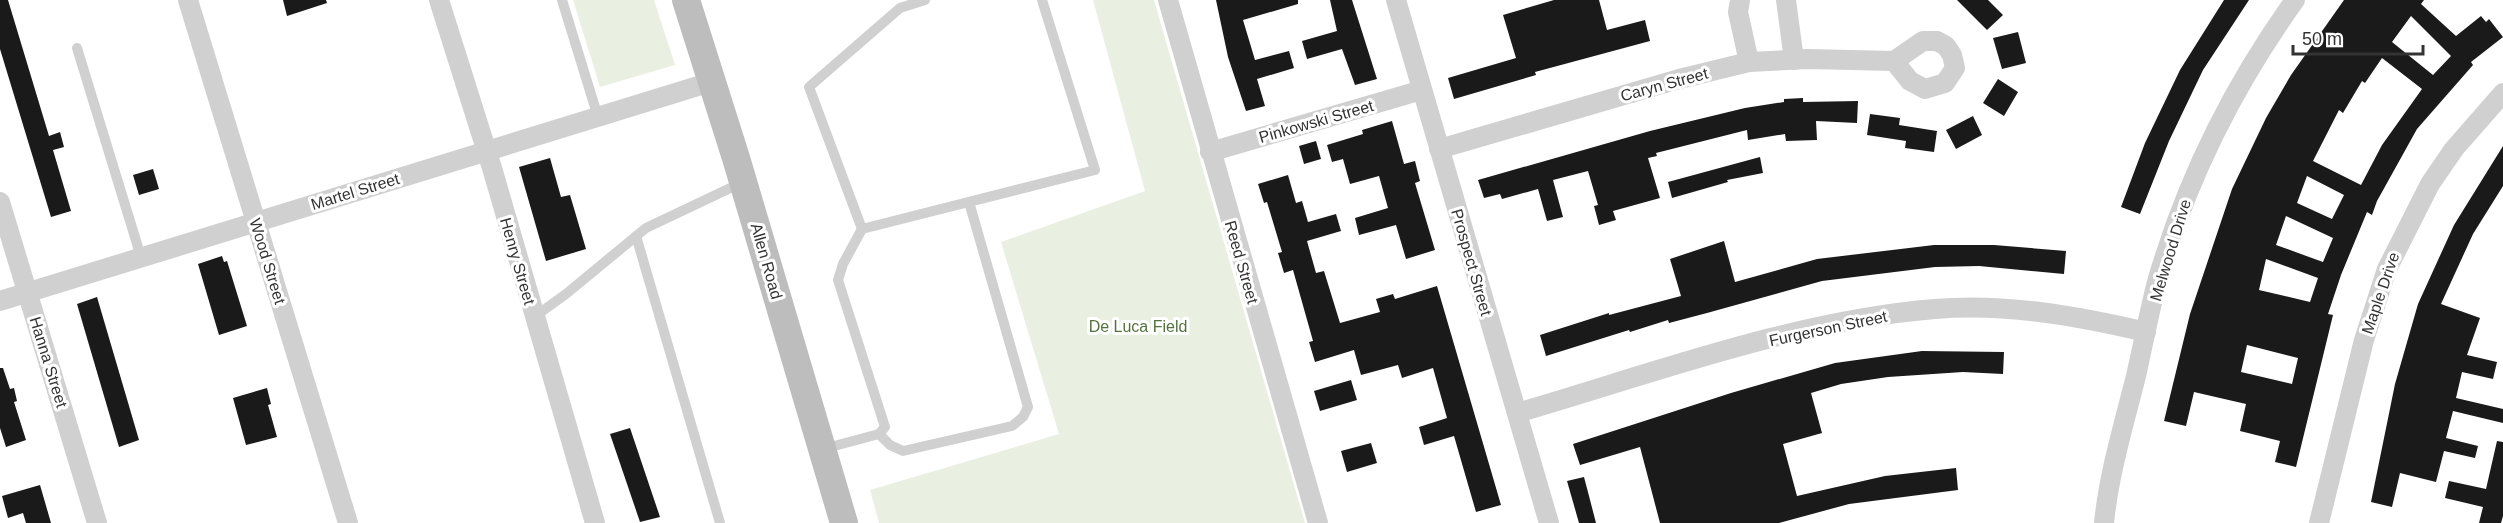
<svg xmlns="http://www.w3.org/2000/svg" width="2503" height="523" font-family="Helvetica,sans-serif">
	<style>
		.green { fill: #e9f0e1 }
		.building { fill: #1a1a1a; fill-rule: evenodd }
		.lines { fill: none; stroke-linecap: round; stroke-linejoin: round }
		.service { stroke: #d0d0d0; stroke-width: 10 }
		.minor { stroke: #d0d0d0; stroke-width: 20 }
		.secondary { stroke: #bdbdbd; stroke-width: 28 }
		.labels { text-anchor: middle; stroke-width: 6; stroke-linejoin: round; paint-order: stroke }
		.street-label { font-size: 16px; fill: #333; stroke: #fff }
		.park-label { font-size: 16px; fill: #55723d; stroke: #fff }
	</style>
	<rect width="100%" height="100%" fill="#fff"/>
	<g class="green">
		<polygon points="573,0 654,0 675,65 600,87"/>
		<polygon points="1093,0 1154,0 1305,523 879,523 870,490 1059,434 1001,242 1145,191"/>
	</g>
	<g class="building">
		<polygon points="0,0 8,0 49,136 60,132 64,147 53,150 71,211 51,217 0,49"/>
		<polygon points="283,0 326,0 327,3 287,16"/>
		<polygon points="1216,0 1298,0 1298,4 1243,20 1255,60 1289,51 1294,68 1257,79 1265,106 1246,111 1228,57"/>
		<polygon points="1330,0 1352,0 1377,79 1355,85 1342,49 1307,59 1302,41 1337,31"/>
		<polygon points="1554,0 1599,0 1607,30 1645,20 1650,41 1535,72 1536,75 1454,99 1448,78 1516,58 1503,15"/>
		<polygon points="1957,0 1988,0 2003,15 1987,30"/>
		<polygon points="2224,0 2249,0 2203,70 2169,141 2140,214 2121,207 2145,143 2180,70"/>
		<path d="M2344 0H2424L2421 4 2456 36 2481 16 2486 22 2489 19 2503 37 2471 62 2473 65 2417 129 2377 201 2372 215 2367 212 2341 275 2328 314 2333 315 2296 467 2275 462 2280 441 2240 431 2246 404 2194 392 2186 426 2164 421 2190 314 2232 189 2266 118 2291 75ZM2411 16 2451 56 2433 75 2392 42ZM2382 58 2422 89 2382 145 2361 185 2313 161 2339 110 2343 113 2362 81 2365 83ZM2307 176 2344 195 2332 219 2297 203ZM2286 216 2333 238 2323 262 2276 245ZM2266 259 2318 278 2310 302 2259 290ZM2247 345 2298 358 2292 384 2241 372Z"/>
		<polygon points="2018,32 2026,63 2002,69 1993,38"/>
		<polygon points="1998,79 2018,92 2004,116 1983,103"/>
		<polygon points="1803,98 1803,102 1858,101 1857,123 1816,121 1817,140 1786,141 1785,134 1748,140 1747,130 1656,153 1657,156 1648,158 1660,198 1613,211 1616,220 1599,225 1594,206 1598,205 1588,171 1553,180 1563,217 1547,221 1538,189 1502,199 1500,194 1484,198 1478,180 1650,131 1745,108 1784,102 1784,99"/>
		<polygon points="1870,114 1900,118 1899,125 1937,131 1934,152 1905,148 1906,141 1867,135"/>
		<polygon points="1973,116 1982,135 1956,149 1946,130"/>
		<polygon points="1392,121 1404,164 1415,161 1420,181 1415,183 1435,250 1406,259 1396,225 1359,235 1355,218 1388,208 1379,176 1350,184 1343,159 1332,162 1327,145 1363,134 1362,130"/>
		<polygon points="1316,141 1321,159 1304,164 1299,146"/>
		<polygon points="2503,146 2503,186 2473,234 2441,304 2480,318 2467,355 2497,362 2493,379 2462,372 2456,398 2503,409 2503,423 2453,411 2446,438 2478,446 2475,458 2444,451 2436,482 2400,473 2392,507 2371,502 2395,384 2418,304 2454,225"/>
		<polygon points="1760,157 1763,173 1727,180 1728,182 1672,198 1668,182"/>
		<polygon points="550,158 561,197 570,195 586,249 546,261 519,167"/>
		<polygon points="153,169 159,189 139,195 133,175"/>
		<polygon points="1288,175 1296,203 1302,201 1308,222 1336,214 1341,231 1307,241 1316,273 1324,271 1340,323 1380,312 1376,299 1393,294 1395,299 1437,286 1501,505 1476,512 1454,436 1424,445 1419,427 1447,418 1433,368 1402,378 1398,365 1361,375 1354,350 1315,362 1309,342 1313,341 1293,270 1284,273 1278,253 1282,252 1267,202 1264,203 1258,184"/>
		<polygon points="1724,241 1735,282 1817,259 1934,245 1994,245 2066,251 2064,274 1979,266 1935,267 1822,281 1707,313 1669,323 1668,320 1630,332 1629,330 1546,356 1540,335 1609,313 1609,315 1681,296 1670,259"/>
		<polygon points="222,256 224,262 227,261 247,326 219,335 198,264"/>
		<polygon points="97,297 139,440 119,447 77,304"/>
		<polygon points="1922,351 2004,352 2003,374 1963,372 1888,377 1841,384 1811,393 1822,433 1783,444 1797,496 1885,476 1956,468 1958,490 1849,504 1779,523 1660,523 1640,447 1580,465 1573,444 1731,393 1835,363"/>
		<polygon points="0,368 3,368 10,389 14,388 17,401 14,402 26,440 6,447 0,428"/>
		<polygon points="1351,380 1357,400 1320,411 1314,391"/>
		<polygon points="267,388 271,404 268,405 277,437 246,445 233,398"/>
		<polygon points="630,428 660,517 640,522 610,434"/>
		<polygon points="2497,441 2503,442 2503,516 2501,523 2479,523 2483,507 2445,498 2449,481 2486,489"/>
		<polygon points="1371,443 1377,463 1347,472 1341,451"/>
		<polygon points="1584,477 1589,496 1596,523 1579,523 1567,481"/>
		<polygon points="40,485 51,523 26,523 23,513 8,518 2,496"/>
	</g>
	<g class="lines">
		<g class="service">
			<polyline points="562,0 598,117"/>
			<polyline points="925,0 900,8 809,87 862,229 1095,170 1042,0"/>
			<polyline points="77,48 141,257"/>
			<polyline points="636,236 720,523"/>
			<polyline points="534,317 566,294 646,228 743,182"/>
			<polyline points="879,434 890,445 903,451 1012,426 1023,417 1028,407 969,202"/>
			<polyline points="823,449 879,434 885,427 838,280 843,264 862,229"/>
		</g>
		<g class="minor">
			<polyline points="188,0 348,523"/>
			<polyline points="439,0 492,168 595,523"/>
			<polyline points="1168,0 1318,523"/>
			<polyline points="1396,0 1549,523"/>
			<polyline points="1740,0 1738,12 1749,62"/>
			<polyline points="1786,0 1794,60"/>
			<polyline points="1439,149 1679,79 1749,62 1807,59 1894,61 1923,41 1937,41 1946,46 1952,55 1955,68 1945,83 1925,89 1910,81 1894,61"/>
			<polyline points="1210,152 1422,90"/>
			<polyline points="0,202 97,523"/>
			<polyline points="0,301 711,82"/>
			<path d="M1517 413C1651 374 1796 320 1935 309 2005 303 2078 316 2146 332"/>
			<path d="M2104 523C2109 473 2124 424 2136 376 2143 345 2149 313 2157 282 2186 181 2234 85 2295 0"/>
			<polyline points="2319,523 2364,340 2387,269 2430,184 2454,149 2503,93"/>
		</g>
		<polyline class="secondary" points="686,0 736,158 844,523"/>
	</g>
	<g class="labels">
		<g class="street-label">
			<text transform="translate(1664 84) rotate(-15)" y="6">Caryn Street</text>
			<text transform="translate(1316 121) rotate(-16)" y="6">Pinkowski Street</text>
			<text transform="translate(355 191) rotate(-17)" y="6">Martel Street</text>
			<text transform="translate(2170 250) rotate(-73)" y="6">Melwood Drive</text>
			<text transform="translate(268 261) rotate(73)" y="6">Wood Street</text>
			<text transform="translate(518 261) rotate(74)" y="6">Henry Street</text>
			<text transform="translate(767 261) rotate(74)" y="6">Allen Road</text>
			<text transform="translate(1242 262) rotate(74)" y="6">Reed Street</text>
			<text transform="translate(1472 262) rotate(74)" y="6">Prospect Street</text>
			<text transform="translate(2380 293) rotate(-71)" y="6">Maple Drive</text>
			<text transform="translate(1828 328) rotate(-12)" y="6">Furgerson Street</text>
			<text transform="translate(49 362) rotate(73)" y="6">Hanna Street</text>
		</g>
		<g class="park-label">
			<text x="1138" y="332">De Luca Field</text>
		</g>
	</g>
	<path d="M2293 45v9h130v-9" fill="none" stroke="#333333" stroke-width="3"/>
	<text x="2302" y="45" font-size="18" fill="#333333" stroke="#ffffff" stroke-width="4.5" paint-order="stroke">50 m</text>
</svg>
